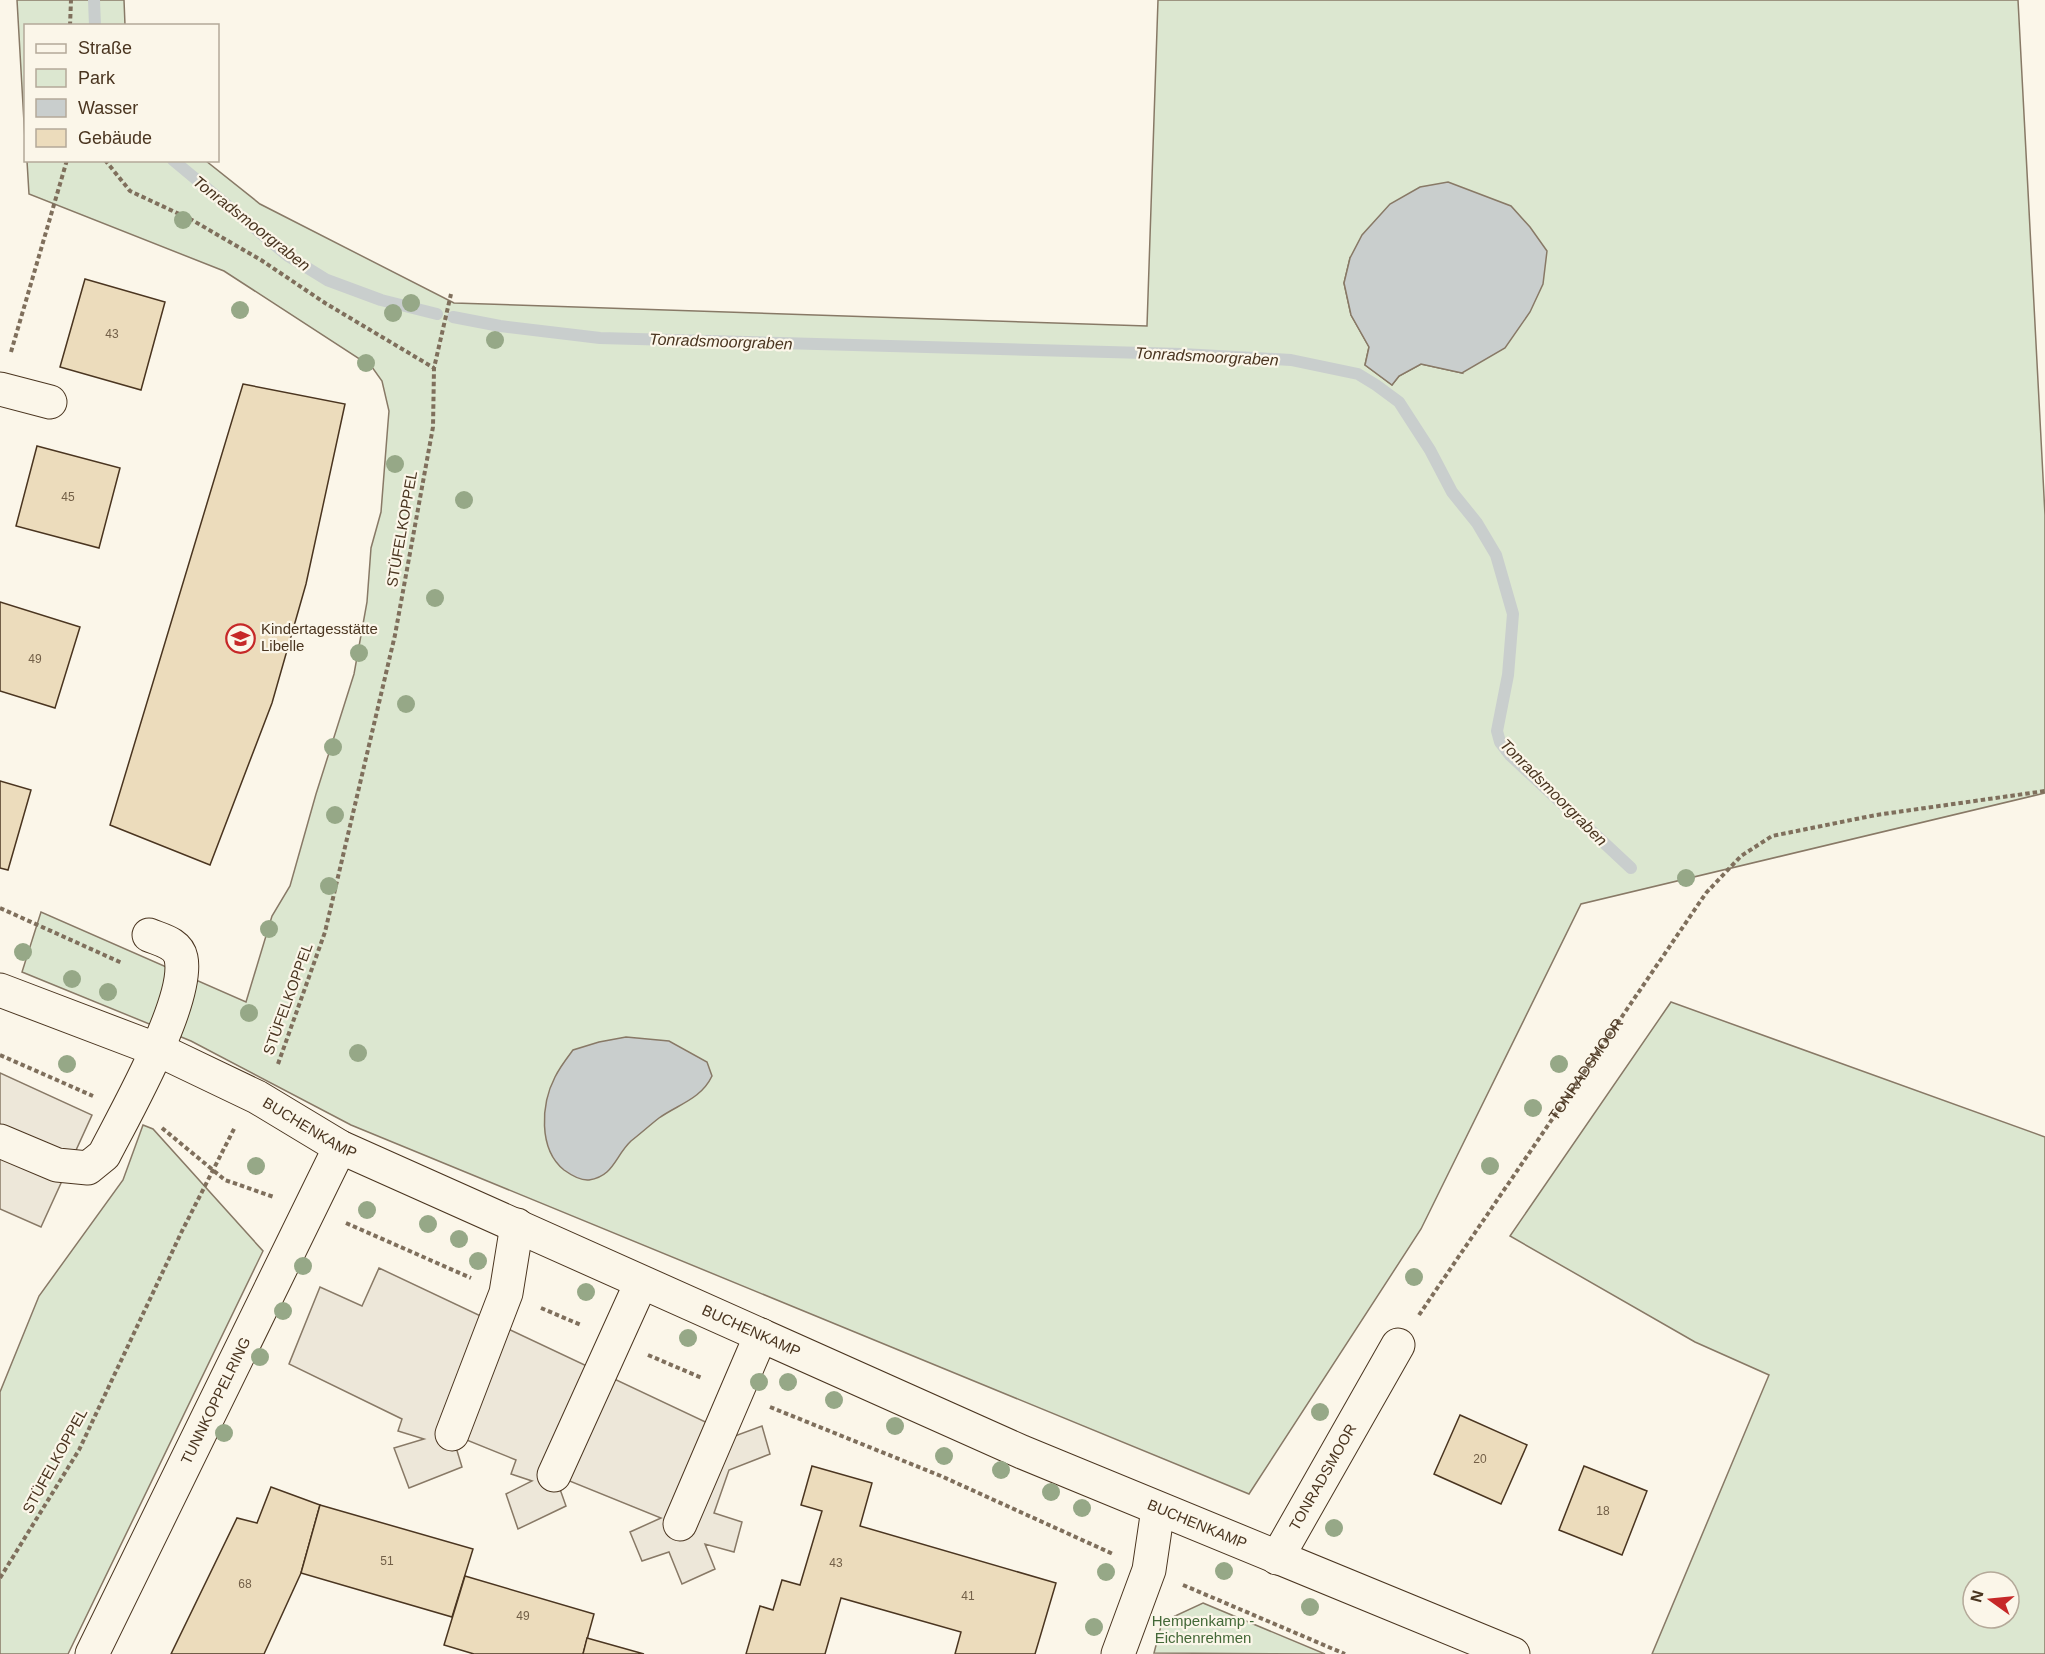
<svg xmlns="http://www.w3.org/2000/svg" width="2045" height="1654" font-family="Arial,sans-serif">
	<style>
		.green { fill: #dce7d0; stroke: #887966; stroke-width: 1.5; fill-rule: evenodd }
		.parking { fill: #ede7d9; stroke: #887966; stroke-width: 1.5 }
		.water { fill: #c9cecd; stroke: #887966; stroke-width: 1.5 }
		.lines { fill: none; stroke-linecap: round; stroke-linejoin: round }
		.stream { stroke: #c9cecd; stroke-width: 12 }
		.building { fill: #ecdcbc; stroke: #4a3520; stroke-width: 1.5 }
		.minor-casing { stroke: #4a3520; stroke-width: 35 }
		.path { stroke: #7f6f5c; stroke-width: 4; stroke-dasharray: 4.5 3; stroke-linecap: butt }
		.minor { stroke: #fbf6e9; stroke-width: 33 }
		.tree { fill: #96a887 }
		.labels { text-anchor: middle; stroke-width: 4.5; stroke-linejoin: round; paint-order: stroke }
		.number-label { font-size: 12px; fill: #725f47 }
		.street-label { font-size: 15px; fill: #4a3520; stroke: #fbf6e9 }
		.poi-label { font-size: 15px; fill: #4a3520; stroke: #fbf6e9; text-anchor: start }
		.park-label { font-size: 15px; fill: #436837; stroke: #fbf6e9 }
		.water-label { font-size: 16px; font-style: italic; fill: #4a3520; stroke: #fbf6e9 }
	</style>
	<rect width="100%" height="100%" fill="#fbf6e9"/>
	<g class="green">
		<polygon points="17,0 124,0 125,25 26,26 25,140"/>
		<path d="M1158 0H2018L2045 515V793L1581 904 1421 1229 1249 1494 351 1125 191 1041 22 972 41 912 246 1002 272 916 290 886 316 794 354 674 367 602 371 548 381 512 388 423 389 411 382 381 372 367 224 271 29 194 27 161H206L260 204 454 303 1147 326ZM1350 258 1462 373 1421 364 1399 376 1392 385 1365 365 1369 347 1351 315 1344 283Z"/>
		<path d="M1671 1002 2045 1137V1654H1652L1769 1375 1695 1342 1510 1236ZM1973 1582H2009V1618H1973Z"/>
		<polygon points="143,1125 153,1129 263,1251 68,1654 0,1654 0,1392 39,1296 123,1180"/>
		<polygon points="1203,1603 1325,1654 1154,1653 1162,1622"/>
	</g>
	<g class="parking">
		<polygon points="0,1073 92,1115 41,1227 0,1209"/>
		<polygon points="379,1268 735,1436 762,1426 770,1454 729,1470 714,1513 742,1522 734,1552 705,1544 715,1569 682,1584 669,1552 642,1561 630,1532 661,1518 555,1475 566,1506 518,1529 506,1494 532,1481 511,1474 516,1460 452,1434 462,1467 409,1488 394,1448 424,1439 398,1431 402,1419 289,1364 320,1287 362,1306"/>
	</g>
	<g class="water">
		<polygon points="1448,182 1511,206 1530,227 1547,251 1543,284 1530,312 1505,348 1462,373 1421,364 1399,376 1392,385 1365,365 1369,347 1351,315 1344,283 1350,258 1362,235 1390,204 1420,187"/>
		<path d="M626 1037 669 1041 707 1062 712 1076C701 1099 679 1104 659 1118 650 1125 640 1134 631 1141 615 1156 614 1176 589 1180 580 1181 571 1175 564 1170 538 1149 541 1104 555 1077 560 1067 567 1058 573 1050L599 1042Z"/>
	</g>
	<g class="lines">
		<g class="stream">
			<polyline points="94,0 95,26"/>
			<polyline points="173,160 288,256 327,280 381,300 437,314"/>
			<polyline points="453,317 500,326 600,338 1182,354 1291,360 1358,374 1376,385 1399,402 1430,450 1452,492 1477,523 1496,555 1513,614 1508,675 1497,731 1500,742 1510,755 1631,868"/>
		</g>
	</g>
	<g class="building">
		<polygon points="85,279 165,302 141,390 60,367"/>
		<polygon points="243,384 345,404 306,584 272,703 210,865 110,825"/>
		<polygon points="37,446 120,468 99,548 16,526"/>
		<polygon points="0,602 80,627 55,708 0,691"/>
		<polygon points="0,781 31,790 8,870 0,868"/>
		<polygon points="1460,1415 1527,1445 1501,1504 1434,1474"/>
		<polygon points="812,1466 872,1483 860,1526 1056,1583 1035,1654 955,1654 961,1632 841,1598 825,1654 746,1654 760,1606 773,1610 782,1580 800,1585 822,1511 801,1505"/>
		<polygon points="1584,1466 1647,1491 1622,1555 1559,1530"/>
		<polygon points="271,1487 320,1505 301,1573 264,1654 171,1654 237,1518 257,1523"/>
		<polygon points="320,1505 473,1549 452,1617 301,1573"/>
		<polygon points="465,1576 594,1614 583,1654 474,1654 444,1645"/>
		<polygon points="587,1638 644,1654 583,1654"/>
	</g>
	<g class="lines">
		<defs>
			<g id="minor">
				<polyline points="0,389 50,402"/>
				<path id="s2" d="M0 990 163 1052 257 1097 340 1147 1022 1452 1513 1654"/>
				<path d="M0 1141 57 1165 88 1168 104 1155C125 1114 190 1000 181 958 178 943 161 940 149 935"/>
				<polyline points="452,1434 506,1293 517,1225"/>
				<polyline points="554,1475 641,1283"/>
				<polyline points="680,1524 761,1335"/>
				<path id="s3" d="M1277 1558 1398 1345"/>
				<path id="s4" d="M92 1654 340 1147"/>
				<polyline points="1118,1654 1149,1570 1158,1509"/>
			</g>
		</defs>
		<use href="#minor" class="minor-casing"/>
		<g class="path">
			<polyline points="70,26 71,0"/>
			<polyline points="105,160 130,191 192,220 261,260 325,303 434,368"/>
			<polyline points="11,352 67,160"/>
			<polyline points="0,908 122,963"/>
			<polyline points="0,1055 93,1096"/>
			<polyline points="278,1064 325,932 395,635 433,427 434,368 451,294"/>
			<polyline points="162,1128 225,1180 274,1197"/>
			<polyline points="346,1223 471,1278"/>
			<polyline points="541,1308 581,1325"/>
			<path id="s1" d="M1419 1315 1706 893 1741 856 1772 836 1876 815 2045 791"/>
			<polyline points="648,1355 702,1378"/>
			<polyline points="770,1407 941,1476 1113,1554"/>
			<polyline points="0,1578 79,1450 182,1231 235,1127"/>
			<polyline points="1183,1585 1345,1654"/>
		</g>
		<use href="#minor" class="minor"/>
	</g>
	<g class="tree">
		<circle cx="183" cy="220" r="9"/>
		<circle cx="411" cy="303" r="9"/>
		<circle cx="240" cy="310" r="9"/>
		<circle cx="393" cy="313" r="9"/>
		<circle cx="495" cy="340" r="9"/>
		<circle cx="366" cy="363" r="9"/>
		<circle cx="395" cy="464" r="9"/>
		<circle cx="464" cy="500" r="9"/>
		<circle cx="435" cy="598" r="9"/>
		<circle cx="359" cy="653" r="9"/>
		<circle cx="406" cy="704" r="9"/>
		<circle cx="333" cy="747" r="9"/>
		<circle cx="335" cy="815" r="9"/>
		<circle cx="1686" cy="878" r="9"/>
		<circle cx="329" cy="886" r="9"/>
		<circle cx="269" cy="929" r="9"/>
		<circle cx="23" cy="952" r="9"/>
		<circle cx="72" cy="979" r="9"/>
		<circle cx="108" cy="992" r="9"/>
		<circle cx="249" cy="1013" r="9"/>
		<circle cx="358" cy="1053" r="9"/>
		<circle cx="67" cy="1064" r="9"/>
		<circle cx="1559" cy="1064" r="9"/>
		<circle cx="1533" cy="1108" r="9"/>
		<circle cx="256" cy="1166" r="9"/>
		<circle cx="1490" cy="1166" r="9"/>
		<circle cx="367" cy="1210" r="9"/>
		<circle cx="428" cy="1224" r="9"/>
		<circle cx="459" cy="1239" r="9"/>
		<circle cx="478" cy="1261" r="9"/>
		<circle cx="303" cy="1266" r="9"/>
		<circle cx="1414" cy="1277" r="9"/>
		<circle cx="586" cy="1292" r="9"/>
		<circle cx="283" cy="1311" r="9"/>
		<circle cx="688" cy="1338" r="9"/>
		<circle cx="260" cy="1357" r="9"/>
		<circle cx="759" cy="1382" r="9"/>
		<circle cx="788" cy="1382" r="9"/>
		<circle cx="834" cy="1400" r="9"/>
		<circle cx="1320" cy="1412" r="9"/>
		<circle cx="895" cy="1426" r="9"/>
		<circle cx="224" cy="1433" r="9"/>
		<circle cx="944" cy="1456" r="9"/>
		<circle cx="1001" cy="1470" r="9"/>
		<circle cx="1051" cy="1492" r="9"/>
		<circle cx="1082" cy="1508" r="9"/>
		<circle cx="1334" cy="1528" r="9"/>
		<circle cx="1224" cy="1571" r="9"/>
		<circle cx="1106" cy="1572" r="9"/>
		<circle cx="1310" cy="1607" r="9"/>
		<circle cx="1094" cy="1627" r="9"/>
	</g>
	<defs>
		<symbol id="school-ring" viewBox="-11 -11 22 22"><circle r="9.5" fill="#fbf6e9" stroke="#c62828" stroke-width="1.5"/><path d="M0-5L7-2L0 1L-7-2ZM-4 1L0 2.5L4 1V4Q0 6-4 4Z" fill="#c62828"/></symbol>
	</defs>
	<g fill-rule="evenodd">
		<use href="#school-ring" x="224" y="622" width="33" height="33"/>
	</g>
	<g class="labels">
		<g class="number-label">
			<text x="112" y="338">43</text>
			<text x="68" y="501">45</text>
			<text x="35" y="663">49</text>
			<text x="1480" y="1463">20</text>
			<text x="1603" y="1515">18</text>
			<text x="387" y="1565">51</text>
			<text x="836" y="1567">43</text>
			<text x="245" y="1588">68</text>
			<text x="968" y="1600">41</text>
			<text x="523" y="1620">49</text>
		</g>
		<g class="street-label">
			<text transform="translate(402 529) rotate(-80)" y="5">STÜFELKOPPEL</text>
			<text transform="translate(288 999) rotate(-70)" y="5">STÜFELKOPPEL</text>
			<text dy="5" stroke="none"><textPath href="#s1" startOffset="297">TONRADSMOOR</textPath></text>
			<text dy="5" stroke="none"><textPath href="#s2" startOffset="340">BUCHENKAMP</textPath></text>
			<text dy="5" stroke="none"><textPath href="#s2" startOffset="826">BUCHENKAMP</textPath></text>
			<text dy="5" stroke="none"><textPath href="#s4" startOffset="282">TUNNKOPPELRING</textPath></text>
			<text transform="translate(55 1461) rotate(-61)" y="5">STÜFELKOPPEL</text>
			<text dy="5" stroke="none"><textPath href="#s3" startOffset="93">TONRADSMOOR</textPath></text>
			<text dy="5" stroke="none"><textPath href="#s2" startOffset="1312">BUCHENKAMP</textPath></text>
		</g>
		<g class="poi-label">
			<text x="261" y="634">Kindertagesstätte<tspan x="261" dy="17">Libelle</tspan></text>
		</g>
		<g class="park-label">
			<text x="1203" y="1626">Hempenkamp -<tspan x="1203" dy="17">Eichenrehmen</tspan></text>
		</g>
		<g class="water-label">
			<text transform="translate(252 223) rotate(38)" y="6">Tonradsmoorgraben</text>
			<text transform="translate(721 341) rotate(2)" y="6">Tonradsmoorgraben</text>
			<text transform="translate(1207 356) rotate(3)" y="6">Tonradsmoorgraben</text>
			<text transform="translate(1554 792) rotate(45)" y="6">Tonradsmoorgraben</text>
		</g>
	</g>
	<rect x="24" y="24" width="195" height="138" fill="#fbf6e9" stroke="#b4a999" stroke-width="1.5"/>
	<rect x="36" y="44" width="30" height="9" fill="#fbf6e9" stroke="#b4a999" stroke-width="1.5"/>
	<text x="78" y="54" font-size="18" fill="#4a3520">Straße</text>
	<rect x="36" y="69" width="30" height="18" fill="#dce7d0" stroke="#b4a999" stroke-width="1.5"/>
	<text x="78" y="84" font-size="18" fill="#4a3520">Park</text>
	<rect x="36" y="99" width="30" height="18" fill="#c9cecd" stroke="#b4a999" stroke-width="1.5"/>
	<text x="78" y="114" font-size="18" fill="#4a3520">Wasser</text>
	<rect x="36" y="129" width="30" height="18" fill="#ecdcbc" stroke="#b4a999" stroke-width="1.5"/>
	<text x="78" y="144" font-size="18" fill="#4a3520">Gebäude</text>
	<g transform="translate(1991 1600) rotate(285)"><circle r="28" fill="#fbf6e9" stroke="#b4a999" stroke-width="1.5"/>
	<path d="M0-4.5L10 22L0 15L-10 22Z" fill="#c62828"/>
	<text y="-9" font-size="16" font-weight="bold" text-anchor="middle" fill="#4a3520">N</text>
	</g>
</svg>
